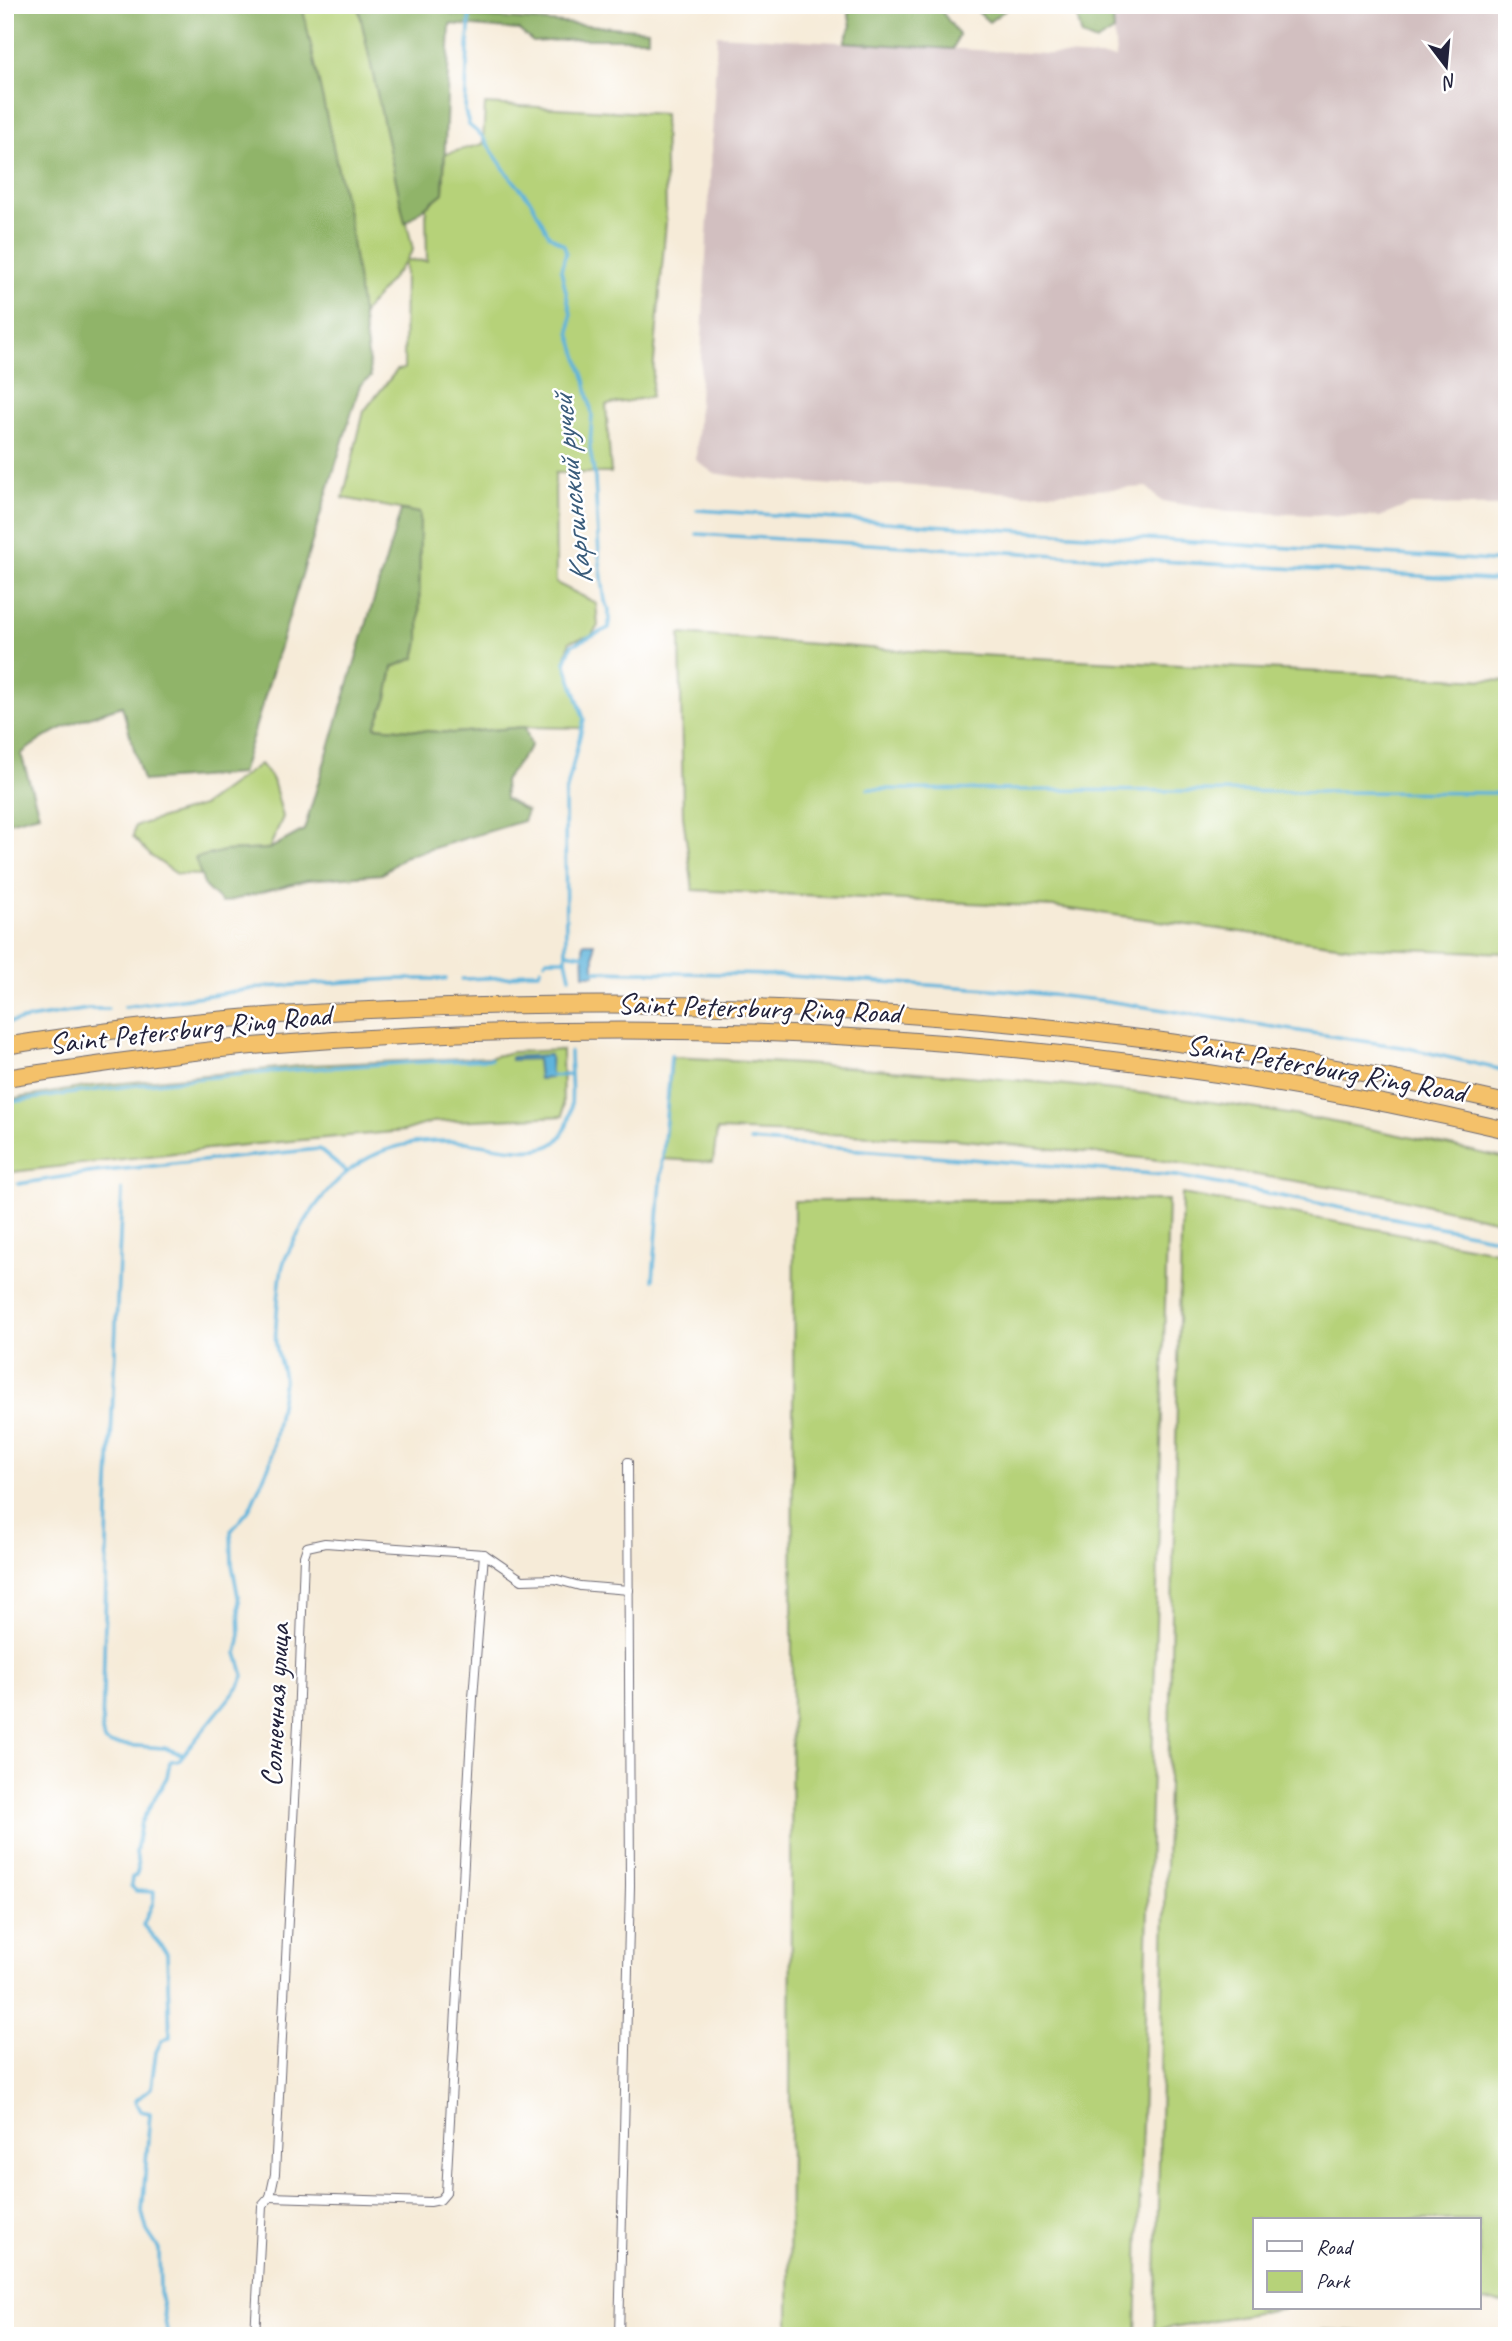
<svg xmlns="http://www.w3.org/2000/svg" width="1512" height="2341" font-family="Caveat,sans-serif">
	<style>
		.industrial { fill: #d2bfc0 }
		.green { fill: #b6d279; stroke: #6c7a5a; stroke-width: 2 }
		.forest { fill: #90b469; stroke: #596b52; stroke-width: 2 }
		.water { fill: #5eb4db; stroke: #406b8b; stroke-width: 2 }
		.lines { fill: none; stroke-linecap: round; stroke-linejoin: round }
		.stream { stroke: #5eb4db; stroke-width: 3.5 }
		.street-casing { stroke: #6c6872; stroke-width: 10 }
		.highway-casing { stroke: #6c6872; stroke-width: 18 }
		.street { stroke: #fff; stroke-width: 8 }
		.highway { stroke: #f4c16a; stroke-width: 16 }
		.labels { text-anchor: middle; stroke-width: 5; stroke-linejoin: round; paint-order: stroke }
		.street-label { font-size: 30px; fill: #22223b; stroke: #fff }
		.water-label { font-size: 32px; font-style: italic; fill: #3a5c7b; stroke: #fff }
	</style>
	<rect width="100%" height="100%" fill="#fff"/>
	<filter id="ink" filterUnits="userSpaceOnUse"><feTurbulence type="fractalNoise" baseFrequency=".0143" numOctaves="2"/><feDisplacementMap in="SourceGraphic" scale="14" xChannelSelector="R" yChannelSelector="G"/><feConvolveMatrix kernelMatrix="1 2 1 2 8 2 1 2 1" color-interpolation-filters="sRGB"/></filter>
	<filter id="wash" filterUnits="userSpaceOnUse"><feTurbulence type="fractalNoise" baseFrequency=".00686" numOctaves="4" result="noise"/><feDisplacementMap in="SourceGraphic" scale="28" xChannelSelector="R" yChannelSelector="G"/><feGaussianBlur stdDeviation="1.57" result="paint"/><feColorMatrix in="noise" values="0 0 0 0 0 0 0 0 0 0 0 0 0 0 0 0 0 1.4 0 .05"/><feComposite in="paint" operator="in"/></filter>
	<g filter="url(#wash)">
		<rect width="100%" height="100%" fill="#f6ebd8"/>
		<polygon class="industrial" points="1112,5 1507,5 1507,506 1409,505 1380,517 1228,512 1161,501 1147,487 1028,494 900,485 833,485 747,478 713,473 696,460 717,35 1116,58"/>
		<g class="green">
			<polygon points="300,5 358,5 413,250 406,260 427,261 426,207 443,193 445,154 483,144 485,104 664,114 666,221 651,397 606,405 611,473 555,473 556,583 596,603 598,626 591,636 570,641 565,661 584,719 582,728 525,727 453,733 374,727 387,698 393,667 415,658 419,642 420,513 343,498 364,411 397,370 404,369 405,262 356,322"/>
			<polygon points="680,634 937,653 1507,681 1507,953 1352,947 1055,907 693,890 683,816"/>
			<polygon points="260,764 273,780 283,817 269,849 224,851 201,875 177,874 151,856 133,837 135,826 202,806"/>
			<polygon points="562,1050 563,1116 432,1122 404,1131 234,1146 5,1173 5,1100 93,1086 309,1065 491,1057 512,1052"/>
			<path d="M672 1057C845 1066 1018 1077 1189 1099 1296 1113 1402 1134 1507 1159V1223L1380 1194 1151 1159 955 1139 717 1130 713 1162 663 1159Z"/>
			<polygon points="1182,1194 1507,1253 1507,2303 1479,2302 1479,2220 1255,2220 1255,2308 1285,2308 1155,2330"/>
			<polygon points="1168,1200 1136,2334 789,2336 794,1201"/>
			<polygon points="1322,2330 1436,2336 1294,2336"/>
		</g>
		<g class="forest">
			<path d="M5 5H302L349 219 371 377 360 385 241 774 143 781 122 706C84 718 52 729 21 754L39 814 5 823Z"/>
			<polygon points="358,5 450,5 451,14 648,30 648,39 577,39 533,42 519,30 450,24 443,193 405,223"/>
			<polygon points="847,5 937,5 959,35 953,49 844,42 851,26"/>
			<polygon points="974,5 1012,5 989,22 979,13"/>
			<polygon points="1079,5 1112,5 1114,31 1096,42 1082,36 1078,21"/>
			<polygon points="401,510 420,513 419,642 415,658 393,667 387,698 375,727 453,733 525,727 531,746 504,781 505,799 527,811 523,821 404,857 382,874 307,880 222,903 205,887 195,858 224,851 269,849 304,830"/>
		</g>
		<g class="water">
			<polygon points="583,943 594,943 594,975 584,975"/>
			<polygon points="550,1055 551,1078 539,1079 537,1059 511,1060 511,1057"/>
		</g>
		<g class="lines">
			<g class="stream">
				<polyline points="470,5 465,111 469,125 482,136 507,173 531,201 549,235 564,245 566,252 561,270 571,314 570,333 585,380 592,414 590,449 595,479 599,555 605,601 609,609 609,628 572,645 565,662 584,719 565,797 566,959 570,977"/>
				<polyline points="697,510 1507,562"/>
				<polyline points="697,534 1507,581"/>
				<polyline points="868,789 1507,793"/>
				<polyline points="566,952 584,955"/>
				<polyline points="545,962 547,959 566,959"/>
				<polyline points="593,971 774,975 1005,990 1107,1001 1408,1048 1507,1071"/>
				<polyline points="462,979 511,977 524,972 539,972 541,968"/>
				<polyline points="125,1007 266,987 395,979 446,979"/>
				<polyline points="5,1023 88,1009 108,1009"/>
				<polyline points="548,1076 570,1075"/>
				<path d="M5 1103C166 1078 328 1065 491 1059"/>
				<polyline points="750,1141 1177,1176 1507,1240"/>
				<polyline points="18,1184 95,1172 319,1149 347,1172"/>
				<polyline points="122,1190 108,1508 102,1731 104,1741 109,1744 164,1748 182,1754"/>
				<polyline points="653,1280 671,1055"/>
				<path d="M168 2336 160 2293 159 2249 147 2231 142 2212 150 2113 140 2111 135 2101 151 2088 156 2052 162 2040 170 2037 167 1953 143 1925 153 1903 154 1892 136 1891 131 1886 132 1877 136 1876 138 1869 136 1852 141 1822 167 1777 170 1761 179 1760 239 1686 244 1676 237 1653 240 1640 239 1601 232 1564 231 1531 249 1510 270 1463 284 1381C283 1368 278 1358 276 1345 274 1335 280 1275 283 1265 286 1253 296 1239 302 1227 340 1162 389 1135 465 1142 489 1144 540 1159 558 1140 578 1119 570 1078 570 1052"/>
			</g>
		</g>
	</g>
	<g filter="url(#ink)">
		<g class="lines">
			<defs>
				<g id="street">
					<polyline points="270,2197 275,2174 298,1723 304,1556 307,1547 325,1543 484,1554 522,1580 554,1579 580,1586 629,1590"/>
					<polyline points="270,2197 430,2202 440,2200 446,2193 473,1698 484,1554"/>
					<polyline points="255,2336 262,2206 270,2197"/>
					<polyline points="619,2336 630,1886 628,1462"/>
				</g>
				<g id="highway">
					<path d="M5 1046C163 1020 322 1010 481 1006 826 997 1171 1026 1507 1103"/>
					<path d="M5 1078C95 1065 186 1051 277 1044 687 1012 1106 1035 1507 1130"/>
				</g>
			</defs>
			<use href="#street" class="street-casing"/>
			<use href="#highway" class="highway-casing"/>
			<use href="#street" class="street"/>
			<use href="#highway" class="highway"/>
		</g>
	</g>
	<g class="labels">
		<g class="street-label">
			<text transform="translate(759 1008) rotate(2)" y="10">Saint Petersburg Ring Road</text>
			<text transform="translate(190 1029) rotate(-6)" y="10">Saint Petersburg Ring Road</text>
			<text transform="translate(1326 1068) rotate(10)" y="10">Saint Petersburg Ring Road</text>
			<text transform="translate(275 1705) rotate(-87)" y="10">Солнечная улица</text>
		</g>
		<g class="water-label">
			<text transform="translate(571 490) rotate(-96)" y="11">Каргинский ручей</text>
		</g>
	</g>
	<rect width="1512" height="2341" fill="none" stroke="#fff" stroke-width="28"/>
	<rect x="1253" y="2218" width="228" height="91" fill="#ffffff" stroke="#a7a7b1" stroke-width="2"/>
	<rect x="1267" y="2241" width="35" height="10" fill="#ffffff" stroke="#a7a7b1" stroke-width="2"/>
	<text x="1316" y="2254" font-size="21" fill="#22223b">Road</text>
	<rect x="1267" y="2271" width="35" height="21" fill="#b6d279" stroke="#a7a7b1" stroke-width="2"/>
	<text x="1316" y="2288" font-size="21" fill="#22223b">Park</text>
	<g transform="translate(1446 66) rotate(164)" stroke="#ffffff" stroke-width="5" paint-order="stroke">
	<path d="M0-5L12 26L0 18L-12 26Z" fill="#22223b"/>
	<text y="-10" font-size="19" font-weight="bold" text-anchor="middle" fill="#22223b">N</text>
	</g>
</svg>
